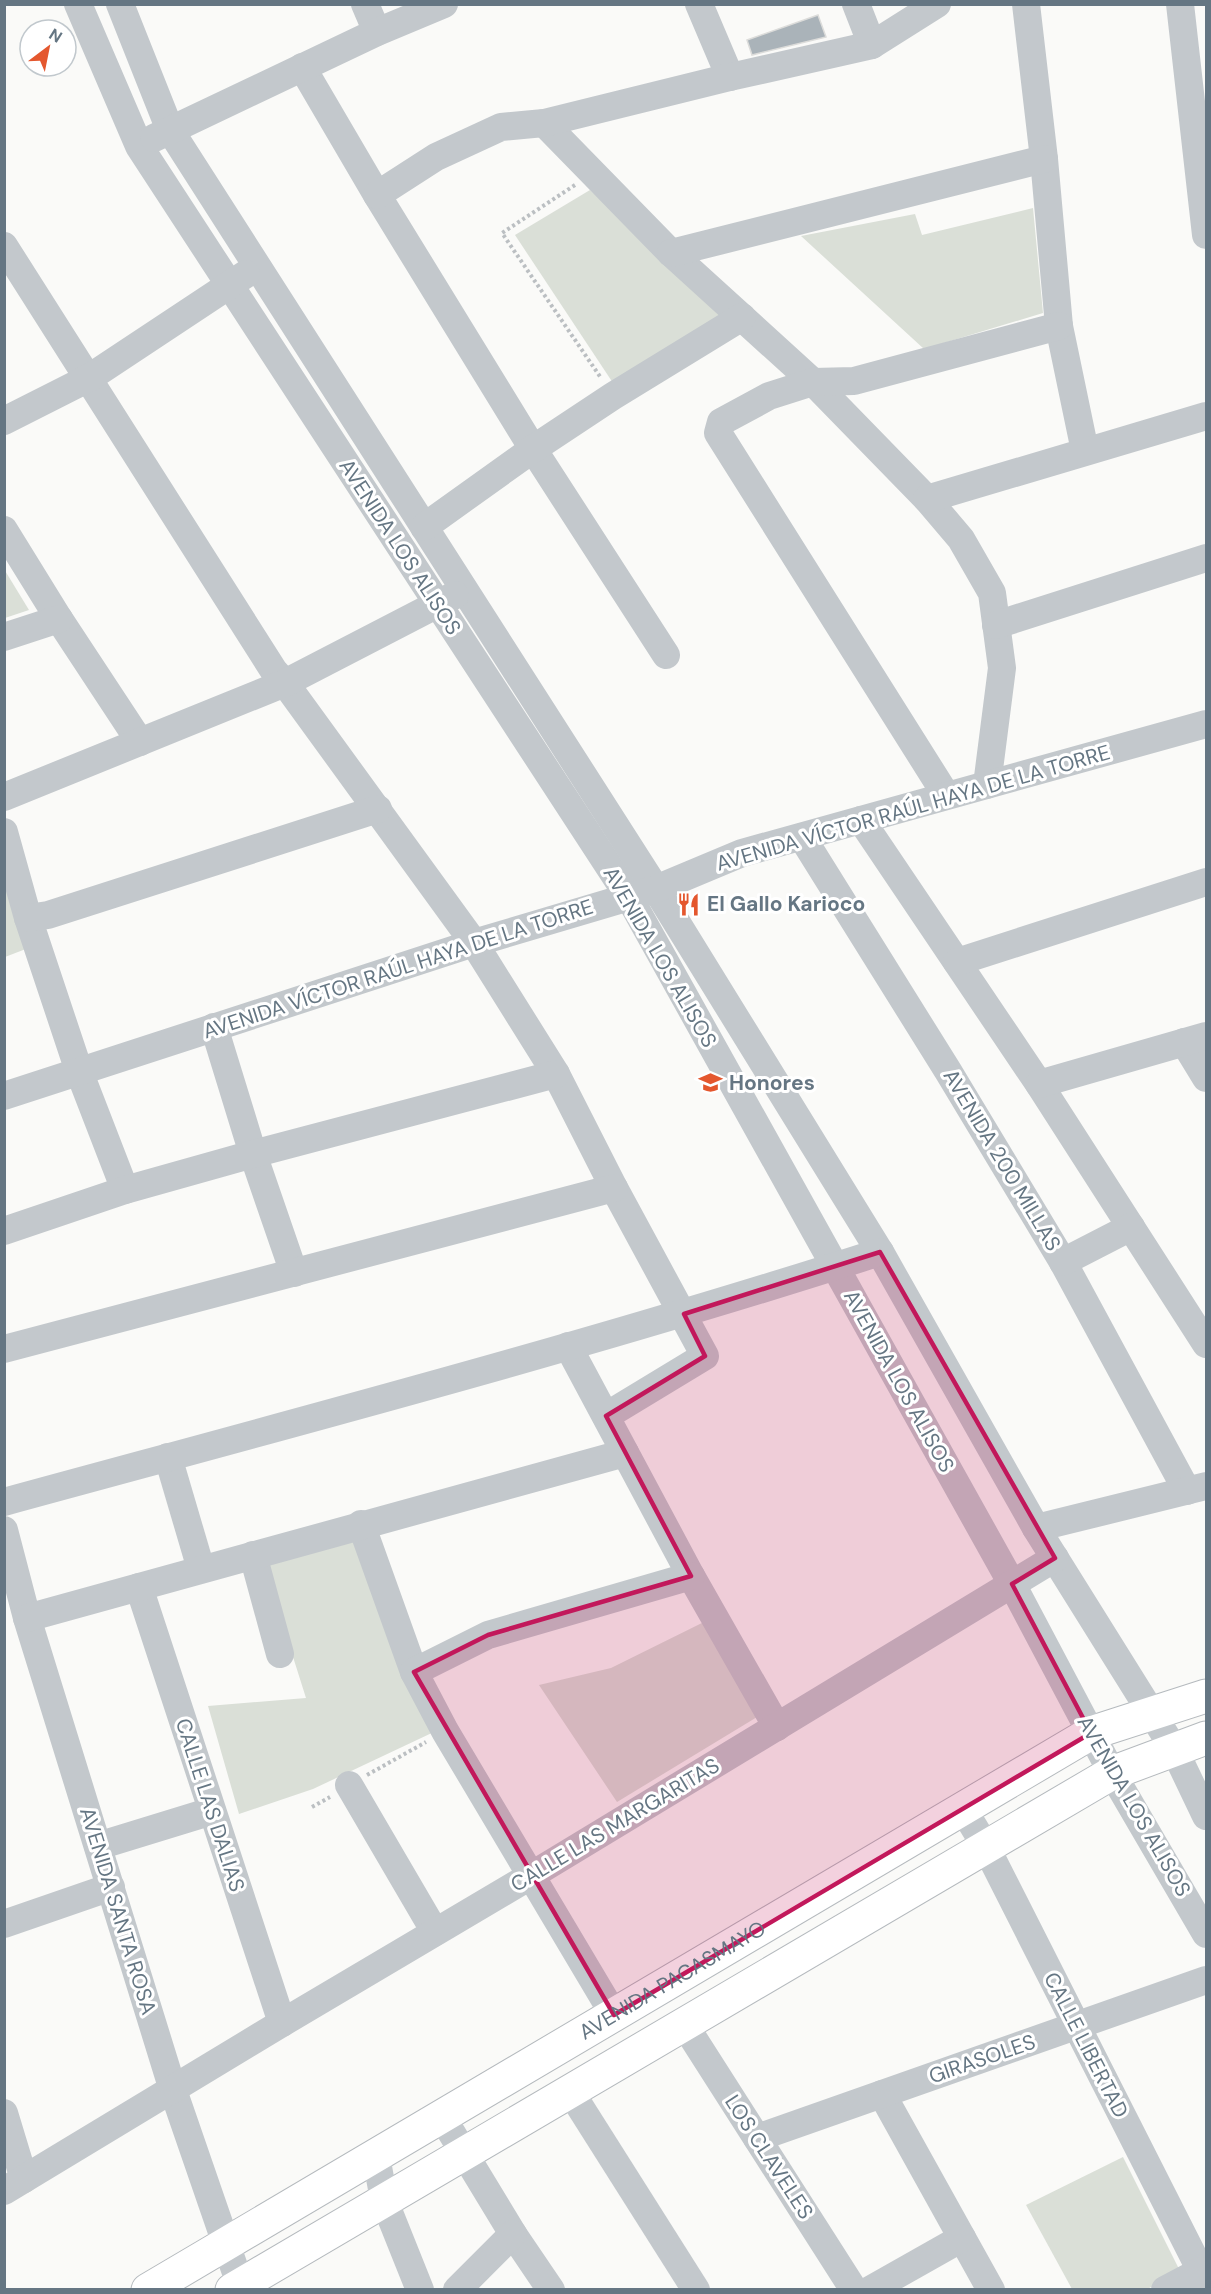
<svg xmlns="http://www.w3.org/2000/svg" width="1211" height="2294" font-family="'DM Sans',sans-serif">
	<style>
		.green { fill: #dadfd7 }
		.building { fill: #aab3b9; stroke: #dcdcda; stroke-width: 1.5 }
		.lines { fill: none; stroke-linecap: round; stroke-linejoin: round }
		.major-casing { stroke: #b5babe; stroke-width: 35 }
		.path { stroke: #bbbfc2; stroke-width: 4; stroke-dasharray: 3 3; stroke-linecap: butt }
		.minor { stroke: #c3c8cc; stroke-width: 28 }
		.major { stroke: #fff; stroke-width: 33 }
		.marked { fill: #c2185b; fill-opacity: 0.2; stroke: #c2185b; stroke-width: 4.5; stroke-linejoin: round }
		.labels { text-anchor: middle; stroke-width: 6; stroke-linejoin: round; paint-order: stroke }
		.street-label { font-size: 21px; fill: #657683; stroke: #fff }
		.poi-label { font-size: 21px; font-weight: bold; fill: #657683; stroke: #fff; text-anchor: start }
	</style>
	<rect width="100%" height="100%" fill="#fafaf8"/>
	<g class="green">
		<polygon points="590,190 726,314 613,383 515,235"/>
		<polygon points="1033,208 1043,313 924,349 801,236 915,214 922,235"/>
		<polygon points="4,569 29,610 5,618 4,618"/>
		<polygon points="4,868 31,947 5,957 4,957"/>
		<polygon points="353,1532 436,1731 313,1789 239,1814 208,1706 306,1698 262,1559"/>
		<polygon points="708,1620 762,1714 617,1802 539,1685 611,1668"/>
		<polygon points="1123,2157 1181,2273 1147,2289 1072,2289 1026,2205"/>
	</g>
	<polygon class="building" points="818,15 826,37 752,55 747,40"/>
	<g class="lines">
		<defs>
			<g id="major">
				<path id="s1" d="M148 2290 1091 1733 1206 1696"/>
				<polyline points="232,2290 1112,1773 1206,1738"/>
			</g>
		</defs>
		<use href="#major" class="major-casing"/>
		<g class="path">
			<polyline points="575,185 502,233 601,378"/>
			<polyline points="367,1775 426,1742"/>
			<polyline points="312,1807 330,1797"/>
		</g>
		<g class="minor">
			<polyline points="78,4 139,146 629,897 1012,1584 1112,1773 1206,1934"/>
			<polyline points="120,4 170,130 656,889 880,1252 1036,1528 1174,1749 1206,1816"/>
			<polyline points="365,4 377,32"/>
			<polyline points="699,4 730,77"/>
			<polyline points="856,4 872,45"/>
			<polyline points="1026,4 1044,159 1059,326 1085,451"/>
			<polyline points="1180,4 1206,235"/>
			<polyline points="302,67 377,195 533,449 666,655"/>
			<polyline points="544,123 671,253 813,382 927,499 961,539 992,593 1002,668 987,785"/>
			<polyline points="154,138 377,32 444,4"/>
			<polyline points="377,195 436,157 501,127 544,123 730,77 872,45 937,4"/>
			<polyline points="4,246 274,671 285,683 474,943 556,1074 614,1188 705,1356 606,1416"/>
			<polyline points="671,253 1044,159"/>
			<polyline points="4,421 89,378 246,274"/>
			<polyline points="927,499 1206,416"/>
			<polyline points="424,527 533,449 613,396 742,317"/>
			<polyline points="4,530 59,619 140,742"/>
			<polyline points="996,625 1206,558"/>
			<polyline points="4,637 59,619"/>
			<polyline points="946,795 718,433 721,422 769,396 813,382 854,381 1059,326"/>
			<polyline points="4,797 285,683 455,595"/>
			<polyline points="861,820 1039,1084 1206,1344"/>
			<polyline points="4,832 28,918 79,1071 125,1190"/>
			<polyline points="802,837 948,1071 1063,1262 1187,1491"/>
			<polyline points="28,918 48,915 378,809"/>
			<polyline points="957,962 1206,882"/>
			<polyline points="214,1027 253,1154 294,1273"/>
			<polyline points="1184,1042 1206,1078"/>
			<polyline points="1039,1084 1206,1036"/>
			<polyline points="4,1096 474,943 656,889 742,853 1206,724"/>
			<polyline points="4,1231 125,1190 253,1154 556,1074"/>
			<polyline points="1063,1262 1131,1227"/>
			<polyline points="568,1346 691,1576 777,1727"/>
			<polyline points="4,1349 614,1188"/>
			<polyline points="168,1457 201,1569"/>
			<path d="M4 1502C297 1422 591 1345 880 1252"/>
			<polyline points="361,1524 414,1672 445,1731 614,2015"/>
			<polyline points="1036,1528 1206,1486"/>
			<polyline points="4,1530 27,1618 173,2090 242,2290"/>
			<polyline points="253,1555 280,1654"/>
			<polyline points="139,1587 282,2023"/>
			<polyline points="27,1618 625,1453"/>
			<polyline points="414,1672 488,1635 691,1576"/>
			<polyline points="349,1785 435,1932"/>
			<polyline points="963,1809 986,1847 1206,2281"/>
			<polyline points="98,1846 212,1811"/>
			<polyline points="4,1924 111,1887"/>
			<polyline points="684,2024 854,2290"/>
			<polyline points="570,2091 696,2290"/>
			<polyline points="882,2094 991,2290"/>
			<polyline points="4,2113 24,2179"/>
			<polyline points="442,2117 513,2234 551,2290"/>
			<polyline points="757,2138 1206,1980"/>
			<polyline points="376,2156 384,2200 420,2290"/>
			<polyline points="4,2191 282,2023 532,1875 1055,1558"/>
			<polyline points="457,2290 513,2234"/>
			<polyline points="870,2290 962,2238"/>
			<polyline points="1165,2290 1201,2271"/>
		</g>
		<use href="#major" class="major"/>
	</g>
	<path class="marked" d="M880 1252 1055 1558 1012 1584 1091 1733 614 2015 414 1672 488 1635 691 1576 606 1416 705 1356 684 1314Z"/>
	<defs>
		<symbol id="restaurant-bare" viewBox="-9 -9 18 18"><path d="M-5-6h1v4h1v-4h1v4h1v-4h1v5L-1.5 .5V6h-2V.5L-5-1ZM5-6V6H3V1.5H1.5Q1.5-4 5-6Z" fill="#e4572e" stroke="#fff" stroke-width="2.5" paint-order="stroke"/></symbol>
		<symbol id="university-bare" viewBox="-9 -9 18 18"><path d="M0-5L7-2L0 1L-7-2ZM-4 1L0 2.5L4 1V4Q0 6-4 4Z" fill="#e4572e" stroke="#fff" stroke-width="2.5" paint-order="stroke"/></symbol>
	</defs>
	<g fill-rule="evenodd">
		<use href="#restaurant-bare" x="672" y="888" width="33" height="33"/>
		<use href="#university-bare" x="694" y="1066" width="33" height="33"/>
	</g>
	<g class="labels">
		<g class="street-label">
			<text transform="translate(400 547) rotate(57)" y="7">AVENIDA LOS ALISOS</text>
			<text transform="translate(913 808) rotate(-16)" y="7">AVENIDA VÍCTOR RAÚL HAYA DE LA TORRE</text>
			<text transform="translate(660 957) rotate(60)" y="7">AVENIDA LOS ALISOS</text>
			<text transform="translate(398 969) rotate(-18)" y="7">AVENIDA VÍCTOR RAÚL HAYA DE LA TORRE</text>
			<text transform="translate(1002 1160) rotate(59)" y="7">AVENIDA 200 MILLAS</text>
			<text transform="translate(899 1381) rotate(61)" y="7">AVENIDA LOS ALISOS</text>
			<text transform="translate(210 1805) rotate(72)" y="7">CALLE LAS DALIAS</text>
			<text transform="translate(1134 1806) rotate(60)" y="7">AVENIDA LOS ALISOS</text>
			<text transform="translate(615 1825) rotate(-31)" y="7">CALLE LAS MARGARITAS</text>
			<text transform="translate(118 1911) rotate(73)" y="7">AVENIDA SANTA ROSA</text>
			<text dy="7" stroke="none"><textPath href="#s1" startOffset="609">AVENIDA PACASMAYO</textPath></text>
			<text transform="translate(1086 2045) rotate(63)" y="7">CALLE LIBERTAD</text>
			<text transform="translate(982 2059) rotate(-19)" y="7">GIRASOLES</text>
			<text transform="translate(769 2157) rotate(57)" y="7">LOS CLAVELES</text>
		</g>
		<g class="poi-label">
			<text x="707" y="911">El Gallo Karioco</text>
			<text x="729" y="1090">Honores</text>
		</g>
	</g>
	<rect width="1211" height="2294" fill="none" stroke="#657683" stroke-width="12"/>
	<g transform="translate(48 48) rotate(32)"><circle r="28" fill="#ffffff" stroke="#c1c8cd" stroke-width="1.5"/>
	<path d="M0-4.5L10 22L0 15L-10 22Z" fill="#e4572e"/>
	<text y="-9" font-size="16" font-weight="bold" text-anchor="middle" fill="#657683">N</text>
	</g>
</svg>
